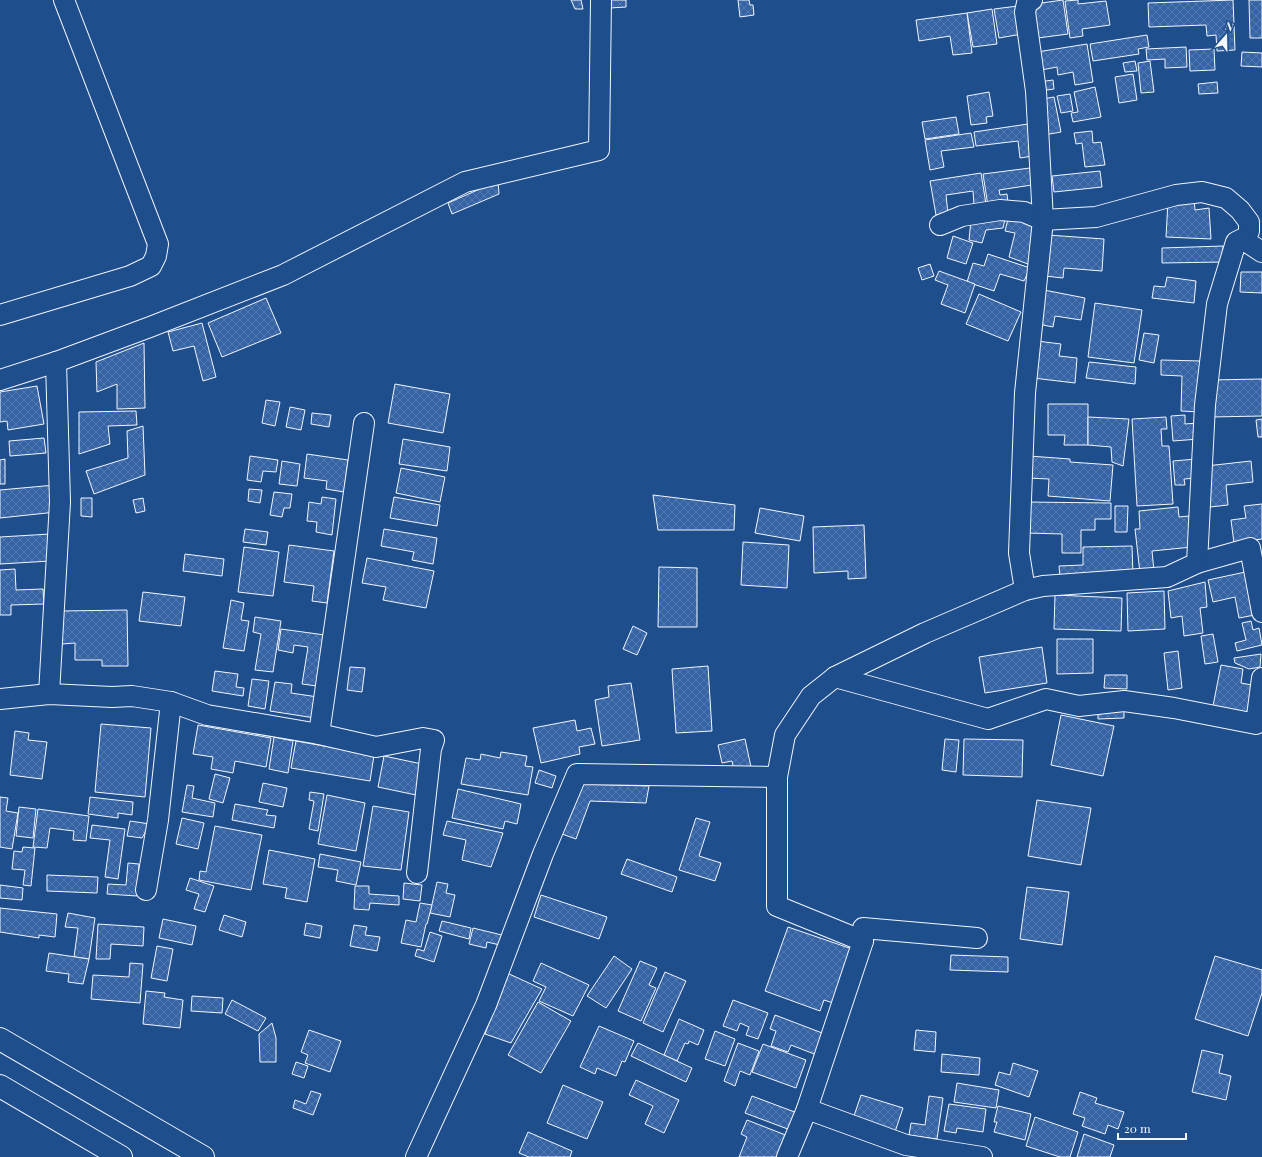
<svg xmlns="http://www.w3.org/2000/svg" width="1262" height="1157" font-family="'Playfair Display',serif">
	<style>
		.building { fill: url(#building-cross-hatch); stroke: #f2f6ff }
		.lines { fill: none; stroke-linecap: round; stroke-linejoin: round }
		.minor-casing { stroke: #f2f6ff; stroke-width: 22 }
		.secondary-casing { stroke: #f2f6ff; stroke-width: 24 }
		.minor { stroke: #1f4e8c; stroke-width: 20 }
		.secondary { stroke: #1f4e8c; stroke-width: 22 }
	</style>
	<defs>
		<pattern id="building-cross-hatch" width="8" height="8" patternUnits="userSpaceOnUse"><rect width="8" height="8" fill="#3563a3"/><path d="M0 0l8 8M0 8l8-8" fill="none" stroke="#537ab1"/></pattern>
	</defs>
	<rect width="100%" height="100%" fill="#1f4e8c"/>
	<g class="building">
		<polygon points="571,0 581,0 583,9 575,9"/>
		<polygon points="610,0 626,0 626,7 610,8"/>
		<polygon points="738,0 749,0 750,5 753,5 754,15 740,17"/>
		<polygon points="1063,0 1068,34 1038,38 1034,4"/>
		<polygon points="1078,0 1078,4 1106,1 1110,25 1082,29 1083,36 1070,38 1065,1"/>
		<polygon points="1233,0 1235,50 1217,51 1216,35 1207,36 1206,25 1149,27 1148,3"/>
		<polygon points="1249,0 1262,0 1262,38 1250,38"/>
		<polygon points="1018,6 1022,34 999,38 994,9"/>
		<polygon points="992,9 997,44 973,47 967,13"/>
		<polygon points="967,13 972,53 953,55 950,36 919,41 916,20"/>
		<polygon points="1147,35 1149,47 1138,49 1139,54 1093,61 1090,44"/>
		<polygon points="1087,44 1093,82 1075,85 1073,72 1058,75 1057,67 1041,70 1037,52"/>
		<polygon points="1186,47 1187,67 1165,68 1165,59 1147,60 1146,49"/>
		<polygon points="1214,49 1215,70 1190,71 1189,50"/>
		<polygon points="1242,52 1262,53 1262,67 1241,66"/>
		<polygon points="1135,61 1137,71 1125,72 1123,63"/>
		<polygon points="1150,61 1154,92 1141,93 1138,63"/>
		<polygon points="1133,74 1137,100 1119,103 1115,77"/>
		<polygon points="1053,80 1054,89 1040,91 1039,82"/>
		<polygon points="1217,82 1218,93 1199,94 1198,84"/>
		<polygon points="1095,87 1101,117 1073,122 1071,113 1078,112 1074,92"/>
		<polygon points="989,92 993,116 986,117 987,123 971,125 967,96"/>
		<polygon points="1070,94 1073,111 1061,113 1057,96"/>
		<polygon points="1054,97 1061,132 1044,135 1037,100"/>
		<polygon points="956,117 959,134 925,139 922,122"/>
		<polygon points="1028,124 1033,156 1020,158 1018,141 976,146 974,132"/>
		<polygon points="1092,131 1093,143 1101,142 1105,165 1085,167 1082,143 1076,144 1074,133"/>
		<polygon points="971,133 974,147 941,151 944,167 930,170 925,140"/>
		<polygon points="1030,168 1032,185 999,190 1000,195 1007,194 1008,203 988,206 983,174"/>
		<polygon points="1100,171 1102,187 1054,192 1052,176"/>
		<polygon points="981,173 986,204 974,205 973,191 946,195 948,214 936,215 930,181"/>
		<polygon points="498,181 499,194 452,214 448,203"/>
		<polygon points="1194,199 1195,210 1209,208 1211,239 1166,237 1168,201"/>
		<polygon points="1006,215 1003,228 986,230 982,243 969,240 971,220"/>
		<polygon points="1009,215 1039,223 1028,264 1009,257 1015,233 1005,231"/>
		<polygon points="1048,235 1104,239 1102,271 1064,268 1063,278 1045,276"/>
		<polygon points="953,236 973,243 966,264 947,258"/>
		<polygon points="1223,246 1223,262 1162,263 1162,248"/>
		<polygon points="988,254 1030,268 1024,281 1000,274 994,291 967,282 973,263 984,266"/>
		<polygon points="930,264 934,276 922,280 918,268"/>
		<polygon points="939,271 975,284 965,313 941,304 948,285 935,280"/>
		<polygon points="1241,272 1262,272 1262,293 1240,292"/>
		<polygon points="1167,277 1196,281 1194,303 1152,298 1154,286 1165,287"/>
		<polygon points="1044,290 1085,298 1081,320 1055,316 1053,327 1038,324"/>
		<polygon points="979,294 1021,312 1008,341 966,324"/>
		<polygon points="266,298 281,333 222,357 208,323"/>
		<polygon points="1095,303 1142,310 1134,363 1088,357"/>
		<polygon points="202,323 216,377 203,381 194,346 173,351 168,332"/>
		<polygon points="1144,333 1159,335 1154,363 1139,360"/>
		<polygon points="1037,341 1061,344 1059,356 1077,358 1075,383 1033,378"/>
		<polygon points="144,343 145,408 117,409 117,384 97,392 96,362"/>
		<polygon points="1161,360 1201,361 1199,412 1181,411 1182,376 1161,375"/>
		<polygon points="1089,362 1136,367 1135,384 1086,378"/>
		<polygon points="1262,379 1262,416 1211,417 1210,380"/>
		<polygon points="395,384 450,394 443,433 388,423"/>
		<polygon points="37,386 44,424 8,430 7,421 0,422 0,392"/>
		<polygon points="266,400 280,402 275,426 262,423"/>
		<polygon points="1048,404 1088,404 1088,445 1064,445 1065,435 1048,435"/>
		<polygon points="290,407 305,410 301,430 286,427"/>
		<polygon points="136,411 137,425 108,426 110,444 79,454 79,412"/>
		<polygon points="312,413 331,415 329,427 311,424"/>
		<polygon points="1185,415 1185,424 1198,423 1199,439 1173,441 1171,416"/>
		<polygon points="1088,417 1129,419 1123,466 1112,462 1111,447 1088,445"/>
		<polygon points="1166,417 1167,429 1161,429 1162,446 1169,446 1173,504 1137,506 1132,419"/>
		<polygon points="1262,419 1262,437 1258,437 1256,420"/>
		<polygon points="143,426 145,475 94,494 86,471 128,458 127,431"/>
		<polygon points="44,438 46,453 10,456 9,441"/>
		<polygon points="403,439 450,447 447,471 399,464"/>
		<polygon points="307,454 348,460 344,492 326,489 327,481 304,478"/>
		<polygon points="250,456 278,460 276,472 263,471 261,482 247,480"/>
		<polygon points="1029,456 1070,459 1070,462 1113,465 1110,501 1048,496 1049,479 1027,478"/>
		<polygon points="5,459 5,484 0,484 0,460"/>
		<polygon points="1196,459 1197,478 1184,479 1185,485 1175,485 1173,461"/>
		<polygon points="282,461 300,464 297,486 279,484"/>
		<polygon points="1251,461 1253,482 1226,485 1228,505 1210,507 1206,466"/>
		<polygon points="401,468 445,477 440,502 396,493"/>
		<polygon points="55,485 56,512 0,518 0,490"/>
		<polygon points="249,489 262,490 260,503 248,501"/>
		<polygon points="274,492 292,494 290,508 284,508 282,517 270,515"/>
		<polygon points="653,495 735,505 734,530 658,530"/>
		<polygon points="322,497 336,499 332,535 316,532 317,522 307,521 309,502 321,504"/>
		<polygon points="394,497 440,505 437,526 390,518"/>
		<polygon points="81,498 92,498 92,517 81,516"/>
		<polygon points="143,498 145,511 136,513 133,500"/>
		<polygon points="1027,502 1111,503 1111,519 1095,519 1095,530 1081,530 1081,553 1062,553 1062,534 1027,533"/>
		<polygon points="1262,504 1262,539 1234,543 1231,520 1246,518 1244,506"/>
		<polygon points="1115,506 1128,506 1127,532 1115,532"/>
		<polygon points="1178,507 1179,517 1189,516 1192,547 1152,551 1154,571 1140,573 1135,529 1140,529 1139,511"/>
		<polygon points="760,508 804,516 800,541 755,533"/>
		<polygon points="864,525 866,578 848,579 848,571 814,573 813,527"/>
		<polygon points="245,529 268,532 266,545 243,542"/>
		<polygon points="384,529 437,538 433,564 412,560 414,552 381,546"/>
		<polygon points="50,534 50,561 0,564 0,537"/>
		<polygon points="743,542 789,545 787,588 741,585"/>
		<polygon points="289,545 334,551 327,603 312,601 314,586 284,582"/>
		<polygon points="1132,546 1133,576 1060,577 1059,566 1083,565 1083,547"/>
		<polygon points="244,547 279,552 273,596 238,592"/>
		<polygon points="185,554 224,559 222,576 183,571"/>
		<polygon points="367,558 434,571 426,608 383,600 386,587 362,583"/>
		<polygon points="659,567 697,568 697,627 658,627"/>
		<polygon points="15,569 16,590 43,589 44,604 11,605 11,615 0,615 0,570"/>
		<polygon points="1250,571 1260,614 1239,618 1235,597 1213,602 1208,580"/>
		<polygon points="1205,582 1207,607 1200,608 1203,633 1184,636 1182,616 1171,618 1168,591"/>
		<polygon points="1164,591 1165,629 1128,631 1127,593"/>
		<polygon points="143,592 185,597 181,626 139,621"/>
		<polygon points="1055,595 1122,598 1121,631 1054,629"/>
		<polygon points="231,600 244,603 241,620 249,621 244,651 223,648"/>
		<polygon points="127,610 128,666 102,666 102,660 75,660 75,643 62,644 62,611"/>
		<polygon points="255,617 281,621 273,672 255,670 261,634 253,632"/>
		<polygon points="1251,621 1253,630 1259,628 1262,645 1237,651 1235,643 1246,640 1242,623"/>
		<polygon points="633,626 647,633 637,655 623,649"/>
		<polygon points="281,629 325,635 317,686 302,684 308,647 294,645 293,653 278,650"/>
		<polygon points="1213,634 1218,662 1205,664 1201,636"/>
		<polygon points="1057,639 1093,639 1093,673 1057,674"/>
		<polygon points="1042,647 1047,683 985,693 979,657"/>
		<polygon points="1178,651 1182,688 1168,690 1164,653"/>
		<polygon points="1261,654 1260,667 1249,669 1235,663 1234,658"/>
		<polygon points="1221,665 1243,669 1241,683 1257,686 1252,714 1213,706"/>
		<polygon points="708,666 712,731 676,733 672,669"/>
		<polygon points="350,667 365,668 362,692 347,690"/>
		<polygon points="215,671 238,674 236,687 244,688 243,696 212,691"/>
		<polygon points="1105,675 1127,675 1127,689 1104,688"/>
		<polygon points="252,679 269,681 265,709 248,706"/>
		<polygon points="275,682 292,684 291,693 318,697 315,718 270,711"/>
		<polygon points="631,683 640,740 602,746 595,700 609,697 608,686"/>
		<polygon points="1124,708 1124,718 1098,719 1098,709"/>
		<polygon points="1061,715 1114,726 1103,776 1051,765"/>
		<polygon points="575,720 577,731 591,728 595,744 579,747 580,754 541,763 533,728"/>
		<polygon points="101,724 151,728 145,797 95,792"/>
		<polygon points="198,725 271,738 266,767 235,761 233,773 211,769 213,757 193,754"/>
		<polygon points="15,731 29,733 28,740 47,742 42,779 10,775"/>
		<polygon points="274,737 293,741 288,773 269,769"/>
		<polygon points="745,739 751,767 734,770 732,761 722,763 718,745"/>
		<polygon points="945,739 959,740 956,772 942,770"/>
		<polygon points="964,739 1023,740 1022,777 963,775"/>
		<polygon points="296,741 374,755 370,781 291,768"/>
		<polygon points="501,752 527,756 525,766 533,767 528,795 461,784 466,758 480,760 481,754 500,758"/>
		<polygon points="384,756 422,764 416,795 378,787"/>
		<polygon points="539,770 556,776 552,788 535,783"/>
		<polygon points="215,774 230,778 223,803 209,799"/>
		<polygon points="263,783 287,788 283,807 259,802"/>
		<polygon points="579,784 649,786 646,803 590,801 576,839 562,834"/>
		<polygon points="187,785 194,786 192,798 215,803 213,817 182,812"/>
		<polygon points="458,789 521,804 517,824 505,821 503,829 452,818"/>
		<polygon points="310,792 324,794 318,831 309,829 314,801 309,800"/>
		<polygon points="327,795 365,803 356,851 318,844"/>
		<polygon points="0,797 8,798 6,811 18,813 12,849 0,847"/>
		<polygon points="90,797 133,802 132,815 118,813 118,818 88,814"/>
		<polygon points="1037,800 1091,808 1081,865 1028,856"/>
		<polygon points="235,804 268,810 266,815 276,816 274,828 232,820"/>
		<polygon points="373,806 409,812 401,870 363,866"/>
		<polygon points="19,807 36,809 33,838 16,836"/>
		<polygon points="38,809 89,816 86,841 73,840 74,831 50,828 47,848 33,847"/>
		<polygon points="182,818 204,823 198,849 176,844"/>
		<polygon points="696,818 710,822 699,856 721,863 715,881 679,870"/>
		<polygon points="130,821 150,824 142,838 127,836"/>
		<polygon points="447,821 503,833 491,867 462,860 466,840 443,835"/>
		<polygon points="92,825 125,829 118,879 105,877 110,840 90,838"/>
		<polygon points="215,826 262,835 251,890 199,880 200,871 206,872"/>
		<polygon points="23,847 35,848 31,886 23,885 25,870 12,869 14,851 22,852"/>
		<polygon points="269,850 315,859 307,902 285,898 287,888 263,884"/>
		<polygon points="320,854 361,862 356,885 336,881 338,870 318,867"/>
		<polygon points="627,859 677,877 672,892 621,874"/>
		<polygon points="128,863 139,864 137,896 107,894 108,884 126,885"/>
		<polygon points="47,875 98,877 97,893 47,891"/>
		<polygon points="190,878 214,886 205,912 194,909 199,894 186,890"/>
		<polygon points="437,882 448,884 446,893 455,895 450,917 430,913"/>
		<polygon points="404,883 422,885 420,901 403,899"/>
		<polygon points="0,885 23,888 22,900 0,898"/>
		<polygon points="355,886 369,886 369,894 399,896 399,905 370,903 369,910 354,909"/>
		<polygon points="1027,887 1069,892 1062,945 1020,939"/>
		<polygon points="541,895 607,917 599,939 534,917"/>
		<polygon points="420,903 432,905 427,924 426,924 421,947 401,943 406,920 416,922"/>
		<polygon points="0,908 57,914 55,937 39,935 39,938 0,932"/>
		<polygon points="68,913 95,918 89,959 74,957 78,928 65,927"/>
		<polygon points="224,915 246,922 242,937 219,930"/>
		<polygon points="163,919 196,926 192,945 159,938"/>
		<polygon points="442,921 471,928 469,939 439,931"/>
		<polygon points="306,923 322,926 320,938 304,935"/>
		<polygon points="98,924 144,927 143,946 111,944 110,959 96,959"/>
		<polygon points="354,925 367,927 365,935 380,937 377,951 350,946"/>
		<polygon points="788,927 855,950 836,1004 824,1000 820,1011 765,991"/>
		<polygon points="473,928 506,936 504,946 487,942 486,948 469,944"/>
		<polygon points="430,932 442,936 434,962 415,956 417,949 424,951"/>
		<polygon points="157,946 173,949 167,981 151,978"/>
		<polygon points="49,953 89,959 83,984 68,982 69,974 46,971"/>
		<polygon points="951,955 1008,957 1008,972 950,970"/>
		<polygon points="614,956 632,969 606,1008 587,996"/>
		<polygon points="1215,956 1262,970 1262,993 1248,1036 1195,1019"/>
		<polygon points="640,961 657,968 649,985 656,988 641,1021 618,1011"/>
		<polygon points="130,963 143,964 140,1003 91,999 93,975 129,977"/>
		<polygon points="541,963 589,985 573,1016 539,1001 546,987 533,981"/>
		<polygon points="665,972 686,981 663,1032 643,1023"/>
		<polygon points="507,973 542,989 511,1043 485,1034"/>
		<polygon points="146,991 165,993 164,997 183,1000 180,1028 143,1024"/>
		<polygon points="192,996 223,998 222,1013 191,1011"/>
		<polygon points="232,1000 266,1018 258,1031 225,1014"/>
		<polygon points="733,1000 768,1013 758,1039 746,1035 749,1027 740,1023 737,1031 723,1026"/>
		<polygon points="538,1002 571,1021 541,1073 508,1055"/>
		<polygon points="775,1015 830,1036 822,1057 791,1045 788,1052 771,1046 776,1031 770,1029"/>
		<polygon points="679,1019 704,1030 698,1045 689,1041 688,1044 685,1043 677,1061 664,1055"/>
		<polygon points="272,1023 276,1038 276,1062 260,1062 259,1034"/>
		<polygon points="599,1026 634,1041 625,1062 622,1061 616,1076 597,1068 595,1074 580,1067"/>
		<polygon points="309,1030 341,1041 330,1072 305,1063 308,1055 301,1052"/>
		<polygon points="916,1030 936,1032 935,1052 914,1050"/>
		<polygon points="715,1031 735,1039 725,1066 705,1059"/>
		<polygon points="638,1043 692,1068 686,1082 631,1056"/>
		<polygon points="738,1043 759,1051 750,1075 740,1071 735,1086 724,1081"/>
		<polygon points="763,1044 806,1060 796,1088 752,1072"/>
		<polygon points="1202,1050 1223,1055 1219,1073 1231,1076 1226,1100 1192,1092"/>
		<polygon points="942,1054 980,1058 979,1075 941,1072"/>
		<polygon points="296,1062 308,1066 304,1078 292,1074"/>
		<polygon points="1013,1063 1038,1071 1029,1097 995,1085 999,1072 1010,1075"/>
		<polygon points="636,1080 679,1100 664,1133 645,1124 653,1106 629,1095"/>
		<polygon points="957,1083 999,1090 996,1108 954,1102"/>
		<polygon points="563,1085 603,1102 587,1139 547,1123"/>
		<polygon points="311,1091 321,1094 313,1115 293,1108 295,1100 306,1104"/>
		<polygon points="1080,1092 1097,1098 1095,1103 1124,1112 1118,1129 1108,1125 1105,1134 1082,1126 1085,1118 1073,1114"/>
		<polygon points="861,1095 903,1108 895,1132 853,1119"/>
		<polygon points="752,1096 800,1114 793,1131 745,1113"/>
		<polygon points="929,1096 943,1098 937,1139 909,1135 911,1123 925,1125"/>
		<polygon points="949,1104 986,1109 983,1132 957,1128 956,1133 944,1131"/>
		<polygon points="998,1106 1031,1114 1025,1140 994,1132 997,1122 994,1122"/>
		<polygon points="1035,1117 1078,1132 1070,1157 1060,1157 1026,1146"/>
		<polygon points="747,1120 788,1136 780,1157 739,1157 747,1137 741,1134"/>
		<polygon points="528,1132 572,1151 570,1157 529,1157 519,1153"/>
		<polygon points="1084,1134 1114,1145 1110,1157 1077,1157"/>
	</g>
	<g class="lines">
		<defs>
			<g id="minor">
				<polyline points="940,225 962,216 1000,210 1024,212 1043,220 1096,217 1176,195 1202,192 1226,198 1240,210 1249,222 1249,231 1245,241"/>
				<polyline points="0,315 130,276 151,266 156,256 158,244 64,0"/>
				<polyline points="0,380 56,362 150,327 283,275 465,182 599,150 601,0"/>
				<polyline points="1197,563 1250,548 1262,612"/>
				<polyline points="1025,590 1019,553 1025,393 1043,220 1036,91 1025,12 1027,3 1032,0"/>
				<polyline points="835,677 988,719 1046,699 1079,706 1124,701 1174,708 1256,724 1262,678"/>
				<polyline points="49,694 60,502 56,362"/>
				<polyline points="0,699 49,694 112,697 132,696 171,702 207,715 319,734 376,747 423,738 434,740 431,749 417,873"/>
				<polyline points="319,734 364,423"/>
				<polyline points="777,777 777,906 863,941"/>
				<polyline points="146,890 158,820 171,702"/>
				<polyline points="807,1109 906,1145 982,1157"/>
				<polyline points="416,1157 486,1005 543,854 577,774 777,777 785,735 811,696 835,677 925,633 1025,590 1043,586 1167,577 1197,563 1205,405 1217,304 1236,242 1242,239 1262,252"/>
				<polyline points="787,1157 807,1109 863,941 863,928 977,938"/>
			</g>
			<g id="secondary">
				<polyline points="0,1039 203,1157"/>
				<polyline points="0,1086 121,1157"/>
			</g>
		</defs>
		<use href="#minor" class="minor-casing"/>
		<use href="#secondary" class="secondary-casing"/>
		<use href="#minor" class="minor"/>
		<use href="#secondary" class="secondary"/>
	</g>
	<g transform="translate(1226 36) rotate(20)" stroke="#1f4e8c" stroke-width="3" paint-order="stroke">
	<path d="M0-3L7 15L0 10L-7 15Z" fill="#f2f6ff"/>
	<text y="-6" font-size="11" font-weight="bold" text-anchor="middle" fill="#f2f6ff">N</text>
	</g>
	<path d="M1118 1133v6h68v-6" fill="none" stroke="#f2f6ff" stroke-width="2"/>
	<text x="1124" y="1133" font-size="12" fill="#f2f6ff" stroke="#1f4e8c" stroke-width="3" paint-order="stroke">20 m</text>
</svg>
